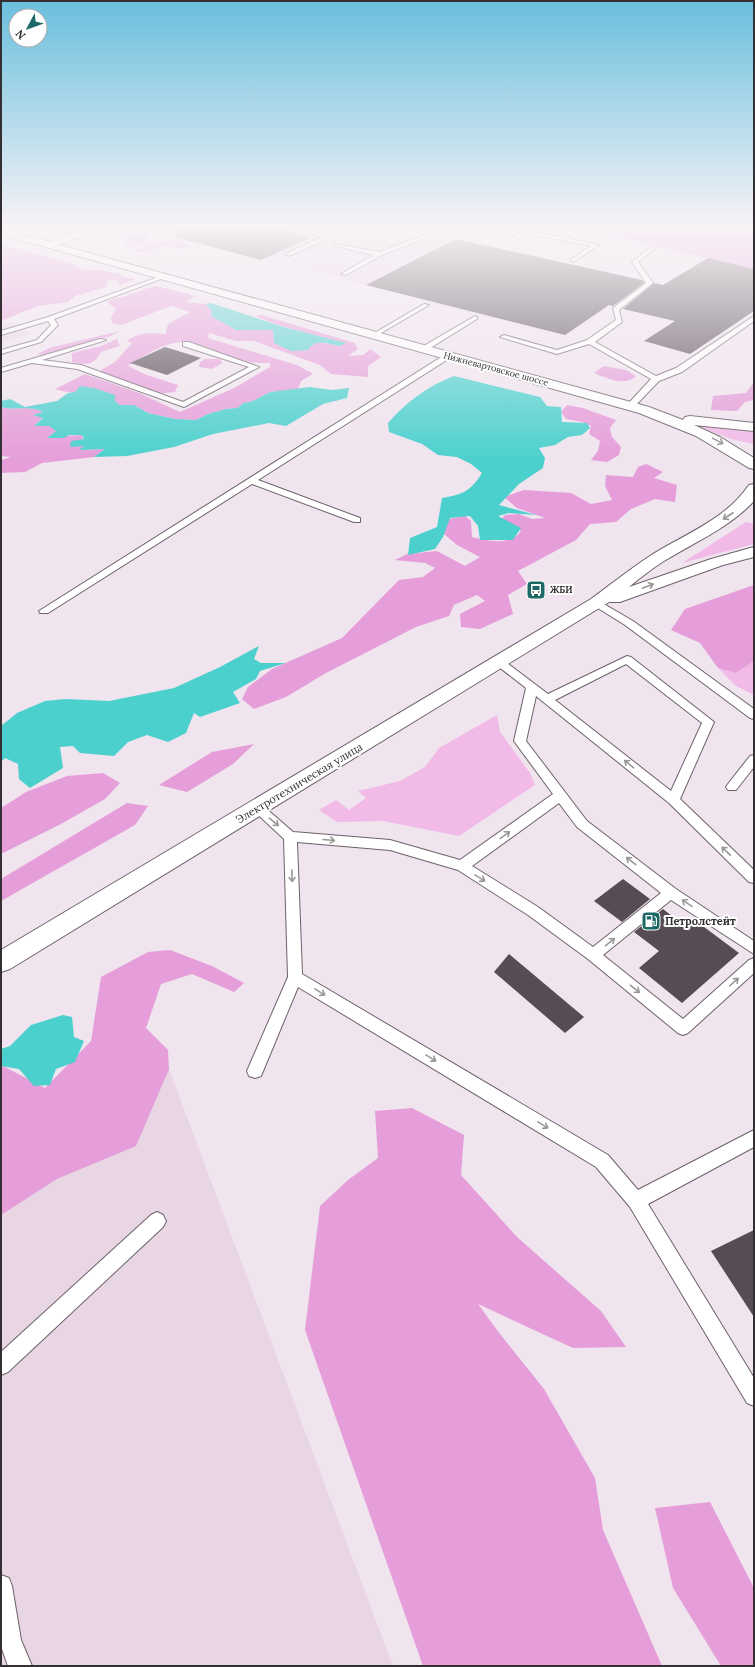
<svg xmlns="http://www.w3.org/2000/svg" width="755" height="1667" font-family="Lora,serif">
	<style>
		.built { fill: #e8d6e4 }
		.green { fill: #f1bae7 }
		.forest { fill: #e59ed9 }
		.water { fill: #4bd0cd }
		.building { fill: #564c54 }
		.lines { fill: none; stroke-linecap: round; stroke-linejoin: round }
		.lane-casing { stroke: #6c626a; stroke-width: 2 }
		.street-casing { stroke: #6c626a; stroke-width: 2 }
		.secondary-casing { stroke: #6c626a; stroke-width: 2 }
		.lane { fill: #fff; fill-rule: evenodd }
		.street { fill: #fff; fill-rule: evenodd }
		.secondary { fill: #fff; fill-rule: evenodd }
		.oneway { stroke: #999798 }
		.labels { text-anchor: middle; stroke-width: 4; stroke-linejoin: round; paint-order: stroke }
		.far-street-label { font-size: 9px; fill: #332f32; stroke: #fff }
		.far-poi-label { font-size: 9px; font-weight: bold; fill: #332f32; stroke: #fff; text-anchor: start }
		.street-label { font-size: 11px; fill: #332f32; stroke: #fff }
		.poi-label { font-size: 11px; font-weight: bold; fill: #332f32; stroke: #fff; text-anchor: start }
	</style>
	<rect width="100%" height="100%" fill="#f0e4ee"/>
	<g class="built">
		<polygon points="185,228 437,228 446,234 454,236 456,239 366,285 167,235"/>
		<polygon points="11,323 30,334 1,343 1,325"/>
		<polygon points="169,1069 393,1666 1,1666 1,1184 146,1076"/>
	</g>
	<g class="green">
		<polygon points="695,425 754,432 754,443 753,444 731,439"/>
		<polygon points="746,522 754,524 754,544 682,563"/>
		<polygon points="754,661 754,695 736,686 718,668 736,673"/>
		<polygon points="497,715 500,732 530,773 535,785 459,836 383,821 337,822 319,810 336,800 349,810 366,798 358,791 400,781 425,767 439,748"/>
	</g>
	<g class="forest">
		<polygon points="593,228 754,228 754,269 638,242"/>
		<polygon points="134,234 149,235 146,242 135,246 126,246 126,238"/>
		<path d="M177 240 192 247 177 249 164 245C155 251 143 253 131 252L151 244Z"/>
		<polygon points="7,246 71,263 82,270 100,270 120,274 123,277 136,279 119,285 119,281 108,280 106,287 75,296 68,302 38,306 1,321 1,247"/>
		<path d="M156 286 195 296 186 302 206 304 219 320 236 330H273V337L311 345 318 342 339 346 345 343 284 327 255 316 261 315 355 343 358 349 348 356 363 355 370 349 381 357 368 366V377L331 374 320 365 254 341H236L209 333 208 338 297 365 313 374 301 381 298 389 270 392 253 401 244 403 237 408 226 409 208 414 196 420 175 419 148 413 134 405H120C106 393 73 395 55 389L85 374 139 393 180 412 234 388 270 367V363C263 363 256 363 249 362 228 357 208 345 187 342 168 340 143 356 128 366L147 375 178 385 175 392 156 394 101 377V370L115 362 132 343 127 341C138 332 152 333 165 334L168 324 190 312 171 306 121 325 112 323 111 318 116 309 107 302C114 297 121 298 128 295 138 292 146 288 156 286Z"/>
		<polygon points="120,331 111,336 41,356 38,354 49,348"/>
		<path d="M117 339 120 346 101 352C93 366 87 365 72 362V353L101 346Z"/>
		<polygon points="205,359 220,359 222,363 212,369 199,367 200,362"/>
		<path d="M604 366 626 370 636 376C625 387 606 378 594 373Z"/>
		<polygon points="754,382 754,400 745,402 737,411 711,410 713,396 746,393"/>
		<polygon points="567,405 583,408 616,420 610,428 612,437 621,447 619,455 607,462 591,460 598,451 600,441 589,434 591,426 582,422 566,419 561,412"/>
		<path d="M1 407C15 411 31 405 44 412L34 415 43 417 34 426H49L57 431 48 437 82 435 85 446 80 450 105 449 94 457 42 463 25 472 1 473V460L11 457 1 456Z"/>
		<path d="M646 464 663 472 654 478 677 485 675 502 655 499 631 509 616 522 590 524 576 540 518 571 527 584 508 595 513 614 480 629 461 627 460 614 485 601 477 595 454 605 449 616 416 627 326 673 286 697 254 709 242 699 248 687 272 669 342 638 399 580 423 577 435 568 425 563 395 560 407 554 437 551 465 566 480 557 457 545 443 533 449 519 465 516 471 521 472 537C487 541 511 546 521 531L502 519 505 515 519 514 532 519 545 518 517 508 504 497 524 490 571 493 591 504 612 500 605 486 606 475 633 477 638 467Z"/>
		<polygon points="754,585 754,661 736,673 718,668 700,643 671,630 685,609"/>
		<polygon points="254,744 233,764 187,792 159,785 212,752"/>
		<polygon points="103,773 120,783 105,799 61,824 1,854 1,808 26,792 67,776"/>
		<polygon points="127,803 148,806 135,825 1,901 1,879"/>
		<polygon points="170,950 212,966 244,983 234,992 192,974 161,984 146,1028 168,1050 169,1069 136,1146 57,1179 1,1215 1,1065 45,1088 91,1041 101,977 148,952"/>
		<polygon points="412,1108 464,1135 461,1175 517,1237 601,1311 626,1347 573,1348 478,1304 500,1334 544,1389 595,1478 603,1530 662,1666 423,1666 305,1330 320,1206 348,1180 378,1158 375,1111"/>
		<polygon points="710,1502 754,1588 754,1666 721,1666 673,1588 655,1508"/>
	</g>
	<g class="water">
		<path d="M211 303 284 327 346 343 339 346C328 344 315 338 308 350L291 351 274 343 273 330H236L211 316 212 311 206 304Z"/>
		<path d="M454 376 540 397 547 406 561 407 562 422 587 423 590 428 582 435 568 437 555 445 539 448 545 458 543 468 519 484 499 505 536 515 509 513 498 516 521 528 513 540H480L478 526 470 516 450 518 443 537 435 549 408 555 410 538 437 527 442 498C462 495 471 491 482 473L471 464 457 457 438 455 422 444 389 432 388 423C406 402 428 386 454 376Z"/>
		<path d="M80 386 94 388 115 395V401L120 405H134L148 413 175 419 196 420 208 414 226 409 237 408 244 403 253 401 270 392 310 387 332 390 349 388 347 398 323 404 286 426 269 423 213 434 174 447 127 456 94 457 105 449 79 450 84 446 70 447 71 441 84 439 82 435H69L64 438H47L56 431 49 426H34L43 418 33 415 43 412C31 405 15 411 1 407V401L10 399 25 407 57 401 68 393 75 392Z"/>
		<polygon points="259,646 254,659 261,663 286,663 260,671 256,679 233,692 240,703 200,717 194,713 186,733 168,742 147,735 128,742 114,756 80,753 73,746 60,747 63,768 30,788 19,779 18,764 5,758 1,762 1,726 17,713 45,701 66,699 109,701 174,688 220,667"/>
		<polygon points="63,1015 72,1017 74,1037 84,1041 75,1062 56,1069 50,1085 34,1086 19,1069 1,1066 1,1049 10,1046 31,1025"/>
	</g>
	<g class="building">
		<polygon points="176,228 275,228 312,237 261,260 175,237"/>
		<polygon points="456,239 642,280 644,283 613,306 609,305 565,335 366,285"/>
		<polygon points="708,258 754,269 754,311 690,354 644,341 675,321 623,309 654,283 663,285"/>
		<polygon points="165,347 201,358 167,375 130,363"/>
		<polygon points="623,879 650,899 622,922 594,901"/>
		<polygon points="663,909 687,928 696,921 739,953 682,1003 639,968 659,951 634,932"/>
		<polygon points="509,954 584,1017 565,1033 494,972"/>
		<polygon points="754,1230 754,1317 711,1251"/>
	</g>
	<g class="lines">
		<defs>
			<g id="lane">
				<polygon points="288,228 300,228 331,237 289,256 286,254 287,253 322,237"/>
				<polygon points="442,228 451,228 382,255 346,275 341,274 374,255 335,246 335,244 380,252"/>
				<polygon points="502,228 516,228 560,237 571,228 578,228 566,238 599,245 573,262 570,260 571,259 591,246 528,234 512,243 509,241 510,240 522,233"/>
				<polygon points="651,247 654,249 653,250 638,262 653,283 619,310 622,322 595,342 656,376 676,368 754,316 754,321 682,372 659,381 633,408 626,406 651,379 589,344 557,354 500,337 504,335 557,350 587,340 616,320 613,308 646,283 632,262"/>
				<polygon points="164,275 169,276 54,319 58,325 41,342 1,354 1,350 37,340 51,325 48,321 1,335 1,331 48,317"/>
				<polygon points="424,304 429,305 376,336 371,335"/>
				<polygon points="475,316 477,317 477,319 427,350 420,348"/>
				<polygon points="100,339 106,340 42,360 81,365 183,402 249,367 183,346 183,342 189,342 259,367 184,407 77,369 32,363 1,372 1,368"/>
				<polygon points="446,354 453,356 258,480 360,518 360,522 354,522 252,484 48,613 40,613 39,611"/>
				<polygon points="597,600 633,621 754,709 754,719 750,718 625,625 593,605 592,603"/>
				<path d="M627 656 631 657 714 722 680 799 754 870V883L749 882 669 803 536 696 526 741 587 821 676 889 754 941V954L671 900 603 955 683 1019 749 960 754 958V973L688 1033 683 1035 678 1033 588 959 528 915 458 870 390 850 297 842 302 974 608 1155 638 1190 754 1130V1147L648 1204 754 1378V1406L747 1403 630 1207 596 1167 298 987 261 1076 255 1078 249 1076 247 1071 288 977 284 839 254 811 252 808 254 805H262L293 832 390 840 460 860 553 794 514 741 526 688 495 664 494 662 495 660H503L548 694ZM626 664 702 723 671 791 555 700ZM559 803 577 827 661 893 593 947 538 907 472 866Z"/>
				<polygon points="754,755 754,767 736,790 728,790 726,787 728,784 750,756"/>
				<polygon points="157,1212 163,1215 166,1221 163,1227 8,1372 1,1375 1,1352 151,1215"/>
				<polygon points="1,1575 9,1578 12,1586 21,1640 32,1666 8,1666 1,1646"/>
			</g>
			<polygon id="street" points="1,229 54,243 55,245 50,248 1,235"/>
			<g id="secondary">
				<polygon points="87,228 102,228 60,245 649,407 683,420 685,417 690,416 754,423 754,431 694,425 720,437 754,458 754,469 749,468 696,436 639,413 46,247 45,245 46,243"/>
				<path d="M754 484V501C729 528 695 542 664 561 651 569 640 578 629 587L711 559 754 547V557L723 565 620 602H609L10 969 1 972V950L591 599C610 585 630 569 650 556 686 533 724 521 749 485Z"/>
			</g>
		</defs>
		<use href="#lane" class="lane-casing"/>
		<use href="#street" class="street-casing"/>
		<use href="#secondary" class="secondary-casing"/>
		<use href="#lane" class="lane"/>
		<use href="#street" class="street"/>
		<use href="#secondary" class="secondary"/>
	</g>
	<defs><path id="oneway-shaft" d="M-6 0H5M1.5-3L5.5 0L1.5 3" fill="none" stroke-width="1.6" stroke-linecap="round" stroke-linejoin="round"/></defs>
	<g class="oneway">
		<use href="#oneway-shaft" transform="translate(718 441) rotate(28)"/>
		<use href="#oneway-shaft" transform="translate(728 516) rotate(147)"/>
		<use href="#oneway-shaft" transform="translate(648 586) rotate(-21)"/>
		<use href="#oneway-shaft" transform="translate(629 764) rotate(-141)"/>
		<use href="#oneway-shaft" transform="translate(274 822) rotate(40)"/>
		<use href="#oneway-shaft" transform="translate(505 835) rotate(-36)"/>
		<use href="#oneway-shaft" transform="translate(329 840) rotate(5)"/>
		<use href="#oneway-shaft" transform="translate(726 851) rotate(-136)"/>
		<use href="#oneway-shaft" transform="translate(631 861) rotate(-142)"/>
		<use href="#oneway-shaft" transform="translate(292 876) rotate(88)"/>
		<use href="#oneway-shaft" transform="translate(480 878) rotate(32)"/>
		<use href="#oneway-shaft" transform="translate(687 903) rotate(-146)"/>
		<use href="#oneway-shaft" transform="translate(610 942) rotate(-39)"/>
		<use href="#oneway-shaft" transform="translate(734 982) rotate(-42)"/>
		<use href="#oneway-shaft" transform="translate(635 989) rotate(39)"/>
		<use href="#oneway-shaft" transform="translate(320 992) rotate(31)"/>
		<use href="#oneway-shaft" transform="translate(431 1058) rotate(31)"/>
		<use href="#oneway-shaft" transform="translate(543 1125) rotate(31)"/>
	</g>
	<linearGradient id="sky" x2="0" y2="1"><stop stop-color="#69bfdd"/><stop offset="0.49" stop-color="#f8f3f7"/><stop offset="1" stop-color="#f8f3f7" stop-opacity="0"/></linearGradient>
	<rect width="755" height="462" fill="url(#sky)"/>
	<defs>
		<symbol id="bus-square" viewBox="-11 -11 22 22"><rect x="-9" y="-9" width="18" height="18" rx="4" fill="#1b6866" stroke="#fff"/><path d="M-5-6H5V4H4V6H2V4H-2V6H-4V4H-5ZM-3.5-4V0h7V-4ZM-3.5 1.2v1.5H-2V1.2ZM2 1.2v1.5H3.5V1.2Z" fill="#fff"/></symbol>
		<symbol id="fuel-square" viewBox="-11 -11 22 22"><rect x="-9" y="-9" width="18" height="18" rx="4" fill="#1b6866" stroke="#fff"/><path d="M-5.5-6h7V0h2V4h1.3V-2.5L3-4.5l.8-.8L6-3V5H2.5V1h-1V6h-7ZM-4.2-4.7v3.2H.2V-4.7Z" fill="#fff"/></symbol>
	</defs>
	<g fill-rule="evenodd">
		<use href="#bus-square" x="525" y="579" width="22" height="22"/>
		<use href="#fuel-square" x="640" y="910" width="22" height="22"/>
	</g>
	<g class="labels">
		<g class="far-street-label">
			<text transform="translate(496 369) rotate(15)" y="3">Нижневартовское шоссе</text>
		</g>
		<g class="far-poi-label">
			<text x="550" y="593">ЖБИ</text>
		</g>
		<g class="street-label">
			<text transform="translate(299 783) rotate(-31)" y="4">Электротехническая улица</text>
		</g>
		<g class="poi-label">
			<text x="665" y="925">Петролстейт</text>
		</g>
	</g>
	<rect width="755" height="1667" fill="none" stroke="#332f32" stroke-width="4"/>
	<g transform="translate(28 28) rotate(229)"><circle r="19" fill="#ffffff" stroke="#adacad"/>
	<path d="M0-3L7 15L0 10L-7 15Z" fill="#1b6866"/>
	<text y="-6" font-size="11" font-weight="bold" text-anchor="middle" fill="#332f32">N</text>
	</g>
</svg>
